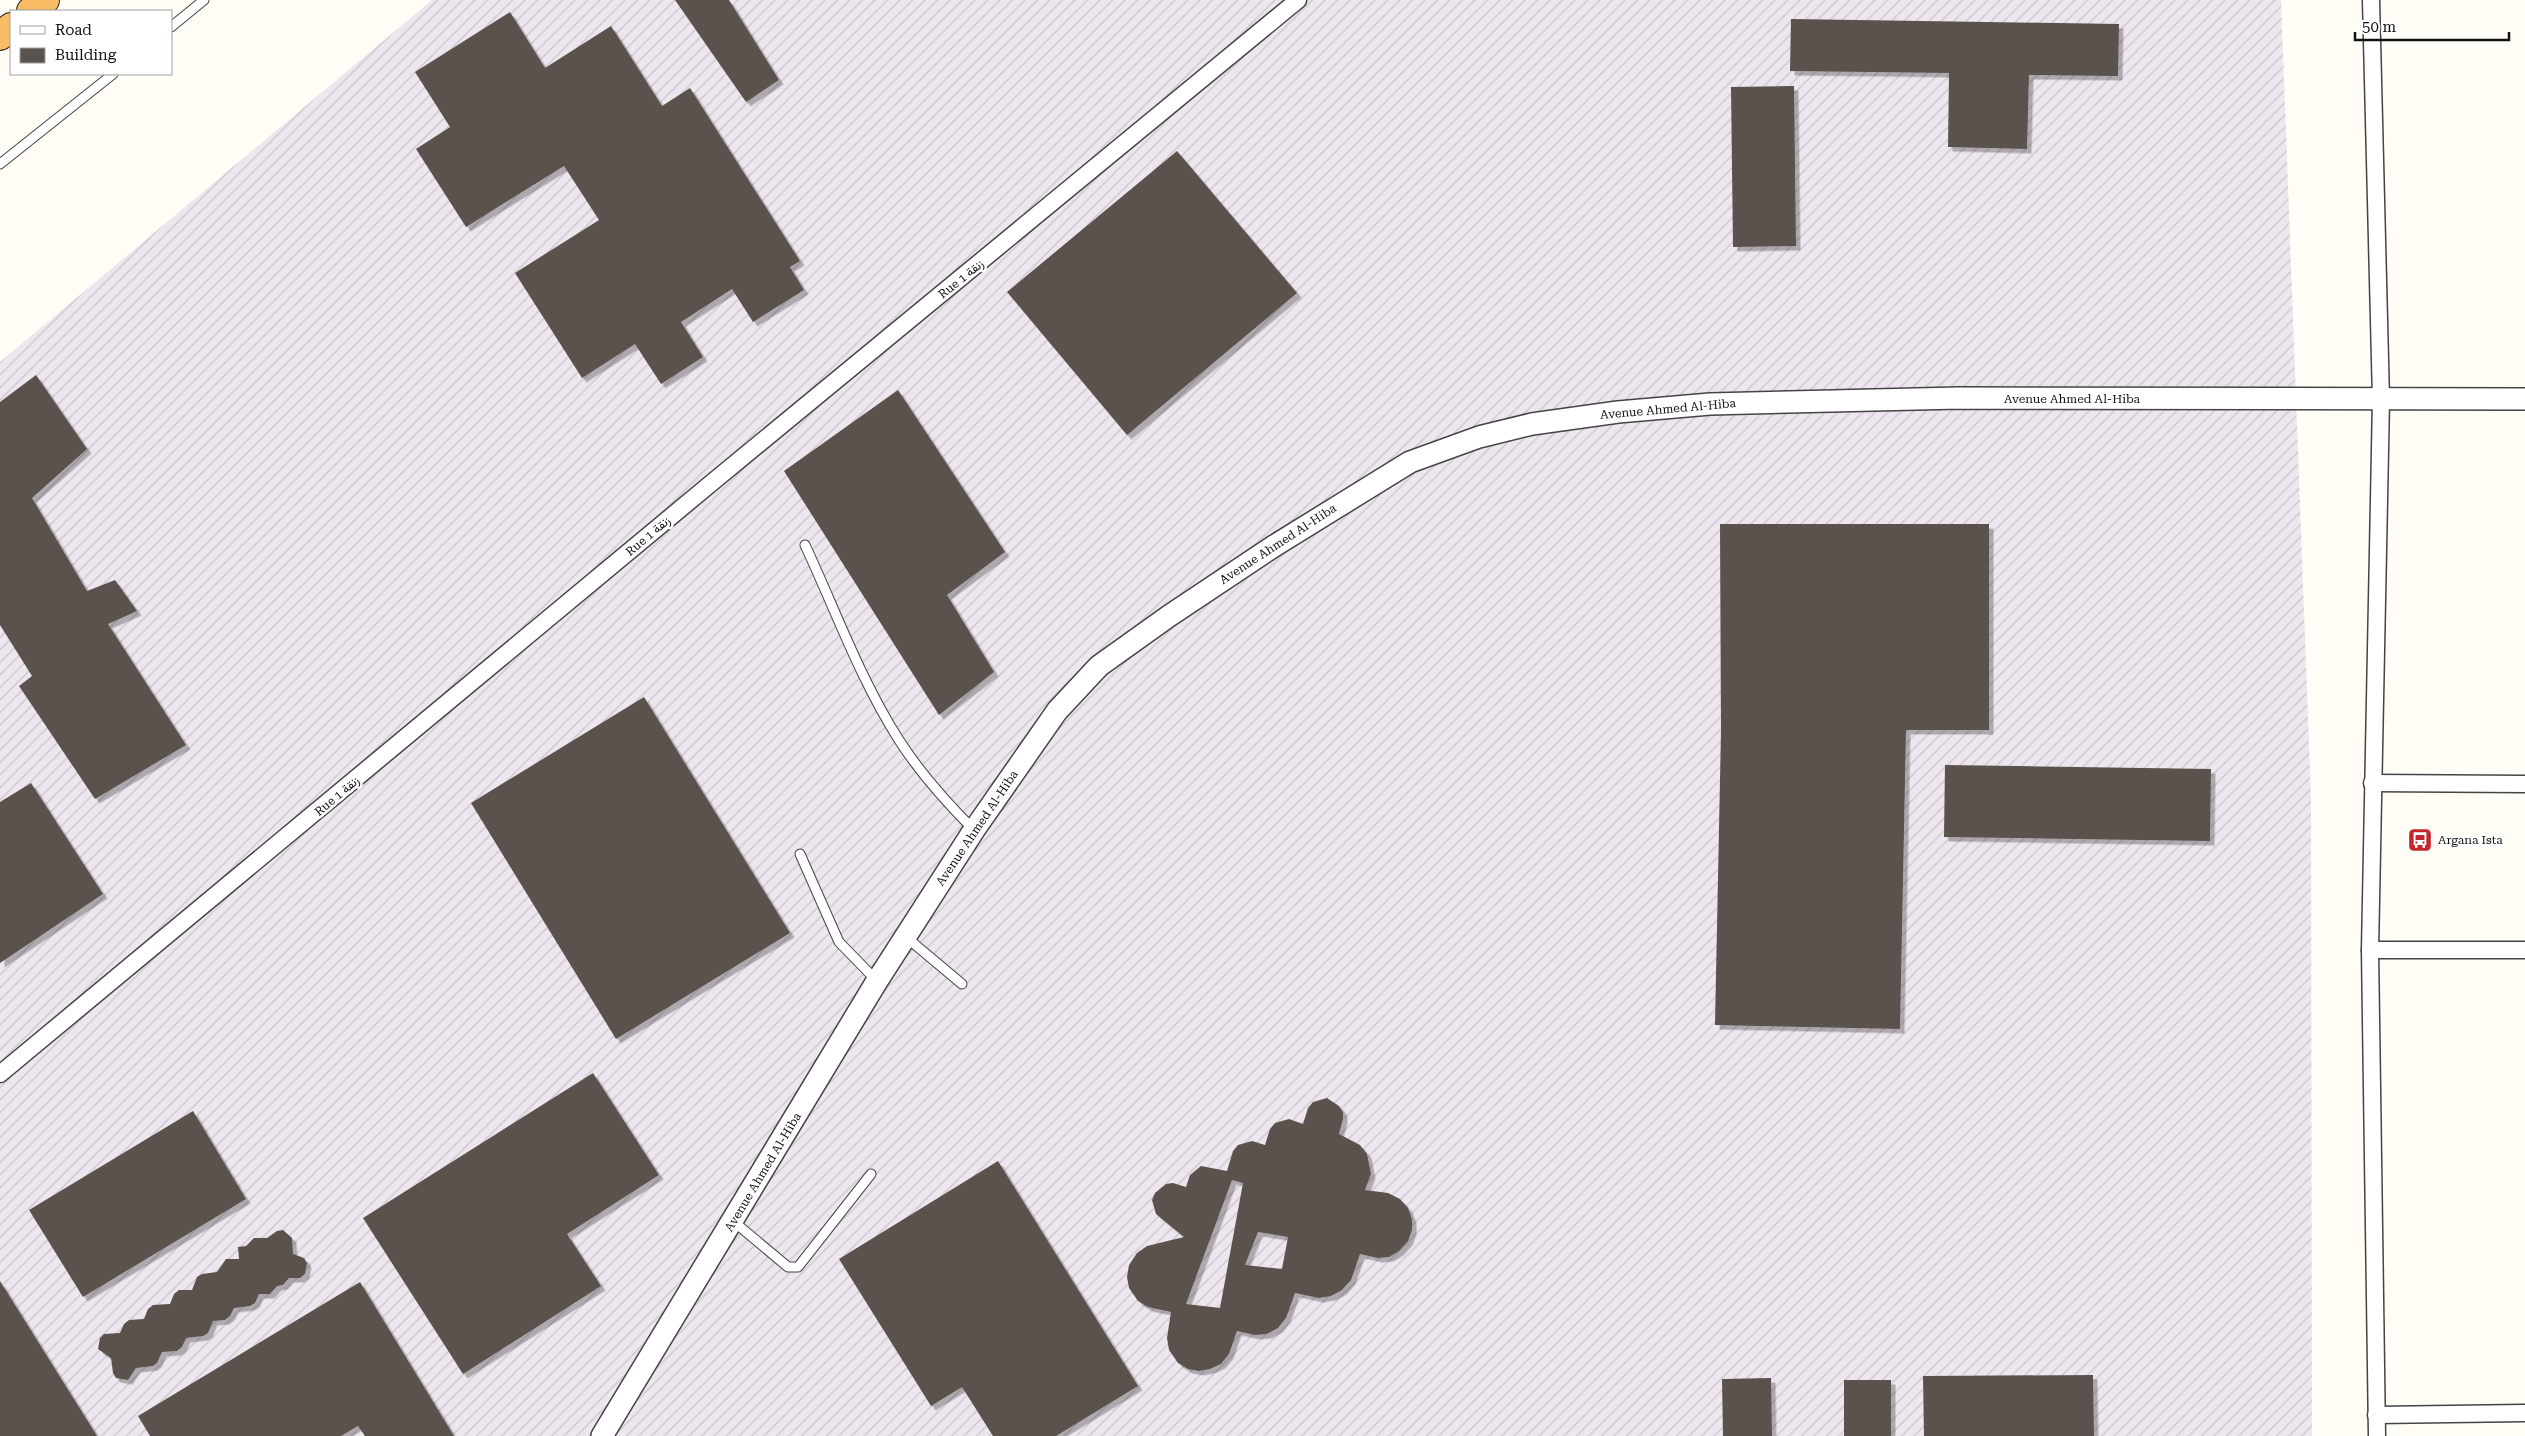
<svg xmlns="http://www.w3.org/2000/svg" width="2525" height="1436" font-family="'Roboto Serif',Vazirmatn,serif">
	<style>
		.industrial { fill: url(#industrial-furrows) }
		.building { fill: #5a524d; fill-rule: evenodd; filter: url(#shadow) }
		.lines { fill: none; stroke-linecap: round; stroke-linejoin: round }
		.service-casing { stroke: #444; stroke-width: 11 }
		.minor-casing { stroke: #444; stroke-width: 19 }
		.tertiary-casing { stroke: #444; stroke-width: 24 }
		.trunk-casing { stroke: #222; stroke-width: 30 }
		.service { stroke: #fff; stroke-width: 9 }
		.minor { stroke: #fff; stroke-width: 16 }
		.tertiary { stroke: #fff; stroke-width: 21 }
		.trunk { stroke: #f7bc64; stroke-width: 28 }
		.labels { text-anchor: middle; stroke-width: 5; stroke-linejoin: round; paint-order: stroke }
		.street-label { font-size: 12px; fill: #111; stroke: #fff }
		.poi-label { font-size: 12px; fill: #111; stroke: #fff; text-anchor: start }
	</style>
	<defs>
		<pattern id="industrial-furrows" width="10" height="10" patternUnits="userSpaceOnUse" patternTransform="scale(1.25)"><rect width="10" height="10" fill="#eee6ef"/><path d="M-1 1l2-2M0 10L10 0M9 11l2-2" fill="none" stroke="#cbc4cc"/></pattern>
		<filter id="shadow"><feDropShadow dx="4.5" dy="4.5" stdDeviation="0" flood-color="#0004"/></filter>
	</defs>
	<rect width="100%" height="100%" fill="#fffdf5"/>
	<polygon class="industrial" points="432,0 2281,0 2311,797 2312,1436 0,1436 0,362"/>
	<g class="building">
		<polygon points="675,0 729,0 779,80 746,102"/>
		<polygon points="510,12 545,68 611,26 662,106 690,88 800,261 790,267 804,290 753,322 732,289 681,322 703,357 661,384 635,344 582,378 515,273 599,220 564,166 466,227 416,149 450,127 415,72"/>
		<polygon points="1791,19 2119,24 2118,76 2029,75 2027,149 1948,147 1949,73 1790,71"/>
		<polygon points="1794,86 1796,246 1733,247 1731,87"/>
		<polygon points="1177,151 1297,293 1127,435 1007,292"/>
		<polygon points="36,375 87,449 32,498 87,591 115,580 137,611 108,624 186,745 95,799 19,686 32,676 0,625 0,402"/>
		<polygon points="898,390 1005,552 947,595 994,672 939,715 784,471"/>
		<polygon points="1720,524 1989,524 1989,730 1906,730 1900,1029 1715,1025 1721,731"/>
		<polygon points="644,697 790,933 616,1039 471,803"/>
		<polygon points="1945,765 2211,769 2210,841 1944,837"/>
		<polygon points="31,783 103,894 0,963 0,802"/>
		<polygon points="593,1073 659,1175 567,1234 601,1286 463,1374 363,1218"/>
		<path d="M1327 1098 1339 1106 1343 1112V1119L1339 1134 1360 1145 1367 1154 1371 1174 1365 1190 1388 1193 1400 1199 1408 1208 1412 1219V1230L1408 1241 1399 1251 1389 1257 1378 1258 1360 1254 1351 1280 1342 1290 1331 1296 1319 1298 1295 1293 1286 1318 1278 1328 1267 1334 1255 1335 1237 1331 1229 1354 1221 1364 1210 1369 1199 1371 1188 1369 1178 1363 1169 1350 1167 1338 1171 1312 1148 1307 1138 1301 1129 1288 1127 1277 1129 1265 1137 1253 1147 1246 1184 1237 1156 1214 1152 1200 1155 1193 1166 1184 1173 1183 1186 1187 1190 1175 1201 1166 1227 1171 1233 1151 1238 1145 1252 1141 1265 1145 1270 1129 1275 1123 1289 1119 1303 1124 1308 1108 1313 1102ZM1232 1180 1243 1183 1220 1308 1186 1304ZM1258 1232 1288 1237 1282 1269 1245 1265Z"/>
		<polygon points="193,1111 246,1199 83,1297 29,1210"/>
		<polygon points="998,1161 1138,1386 1056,1436 993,1436 962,1387 931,1406 839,1259"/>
		<polygon points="283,1230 292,1238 293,1254 304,1258 307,1263 305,1274 300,1278 289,1278 283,1285 277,1286 270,1294 259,1294 255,1303 250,1306 234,1308 230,1316 225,1320 213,1321 208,1333 203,1336 186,1338 182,1347 177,1351 162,1352 157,1363 153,1366 136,1368 128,1380 116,1378 113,1373 111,1358 98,1349 100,1338 104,1334 120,1333 124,1324 129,1320 144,1319 148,1309 153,1305 170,1304 174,1294 179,1290 192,1290 197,1277 202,1274 217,1272 226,1259 239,1259 238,1247 246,1246 254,1238 267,1238 277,1231"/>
		<polygon points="0,1281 97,1436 0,1436"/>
		<polygon points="360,1282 454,1436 365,1436 358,1426 341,1436 150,1436 138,1416"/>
		<polygon points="2093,1375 2094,1436 1924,1436 1923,1376"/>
		<polygon points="1771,1378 1772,1436 1723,1436 1722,1379"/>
		<rect x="1844" y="1380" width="47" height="56"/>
	</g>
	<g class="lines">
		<defs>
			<g id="service">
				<polyline points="171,27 204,0"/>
				<polyline points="0,164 113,74"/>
				<path d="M805 545C835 609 860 679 899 740 920 773 946 802 974 830"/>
				<polyline points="800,854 839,942 877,981"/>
				<polyline points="906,937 962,984"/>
				<polyline points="733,1221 788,1267 798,1267 871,1174"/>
			</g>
			<g id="minor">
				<polyline points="2371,0 2381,400 2370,950 2377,1436"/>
				<polyline points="2372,783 2525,784"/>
				<polyline points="2370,950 2525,950"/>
				<polyline points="0,1074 709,485 1298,0"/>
				<polyline points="2376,1415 2525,1413"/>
			</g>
			<polyline id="tertiary" points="602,1436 877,981 974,830 1057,711 1099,666 1169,616 1274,546 1410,462 1479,437 1532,424 1618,412 1710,404 1959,398 2525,399"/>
			<g id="trunk">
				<polyline points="31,11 45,0"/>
				<polyline points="0,36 11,27"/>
			</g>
		</defs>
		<use href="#service" class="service-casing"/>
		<use href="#minor" class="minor-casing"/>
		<use href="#tertiary" class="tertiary-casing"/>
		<use href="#trunk" class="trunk-casing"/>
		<use href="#service" class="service"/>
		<use href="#minor" class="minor"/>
		<use href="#tertiary" class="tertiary"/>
		<use href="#trunk" class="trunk"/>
	</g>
	<defs>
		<symbol id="bus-square" viewBox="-11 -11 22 22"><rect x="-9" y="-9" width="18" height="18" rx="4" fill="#c4262e" stroke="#fff"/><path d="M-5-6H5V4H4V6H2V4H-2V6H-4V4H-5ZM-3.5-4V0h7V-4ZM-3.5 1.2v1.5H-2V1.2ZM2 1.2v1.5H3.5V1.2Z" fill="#fff"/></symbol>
	</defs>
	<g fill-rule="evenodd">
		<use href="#bus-square" x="2406" y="826" width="28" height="28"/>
	</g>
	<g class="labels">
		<g class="street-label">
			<text transform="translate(961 279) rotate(-39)" y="4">Rue 1 زنقة</text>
			<text x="2072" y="403">Avenue Ahmed Al-Hiba</text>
			<text transform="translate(1668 409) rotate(-5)" y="4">Avenue Ahmed Al-Hiba</text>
			<text transform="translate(648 536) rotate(-40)" y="4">Rue 1 زنقة</text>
			<text transform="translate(1278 544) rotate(-33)" y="4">Avenue Ahmed Al-Hiba</text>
			<text transform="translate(337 796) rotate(-40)" y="4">Rue 1 زنقة</text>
			<text transform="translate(977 828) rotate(-56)" y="4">Avenue Ahmed Al-Hiba</text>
			<text transform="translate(763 1172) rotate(-59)" y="4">Avenue Ahmed Al-Hiba</text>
		</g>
		<g class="poi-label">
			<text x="2438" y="844">Argana Ista</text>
		</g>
	</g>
	<rect x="10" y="10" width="162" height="65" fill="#ffffff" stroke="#a0a0a0"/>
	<rect x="20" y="26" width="25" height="8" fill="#ffffff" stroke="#a0a0a0"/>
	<text x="55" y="35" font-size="15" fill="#111111">Road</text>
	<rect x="20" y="48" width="25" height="15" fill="#5a524d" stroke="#a0a0a0"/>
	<text x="55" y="60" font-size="15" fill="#111111">Building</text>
	<path d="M2355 32v8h154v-8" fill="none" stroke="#111111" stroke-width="2.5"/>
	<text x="2362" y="32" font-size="15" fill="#111111" stroke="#ffffff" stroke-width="4" paint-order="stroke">50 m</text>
</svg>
